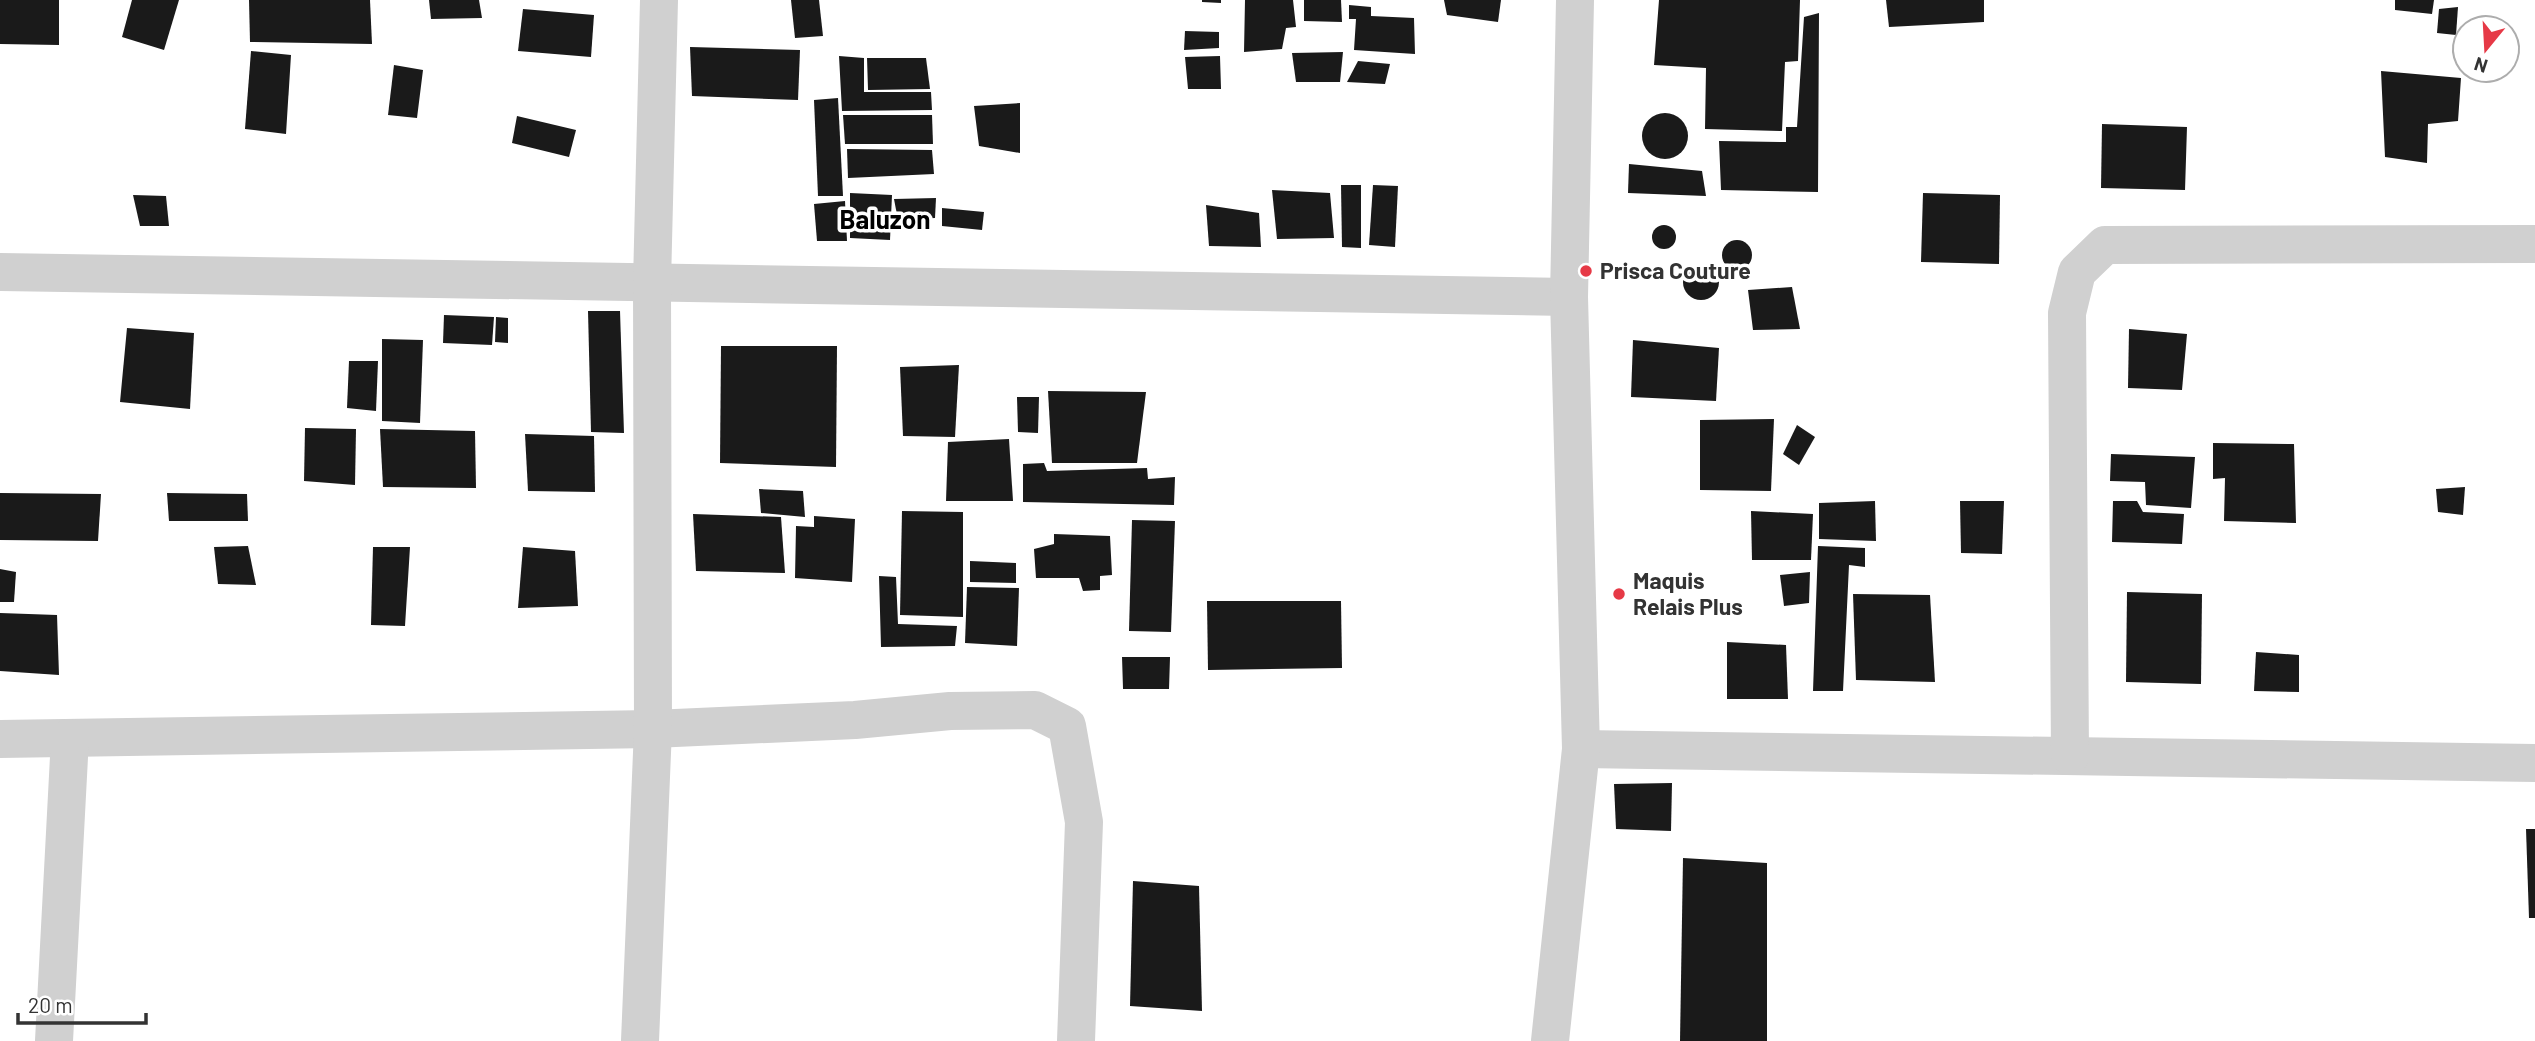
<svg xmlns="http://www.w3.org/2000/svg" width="2535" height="1041" font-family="Barlow,sans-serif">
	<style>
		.building { fill: #1a1a1a }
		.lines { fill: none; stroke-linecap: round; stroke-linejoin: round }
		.minor { stroke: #d0d0d0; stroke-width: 38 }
		.poi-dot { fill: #e63946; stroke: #fff; stroke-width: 2.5 }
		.labels { text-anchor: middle; stroke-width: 7; stroke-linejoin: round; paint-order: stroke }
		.poi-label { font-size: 23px; font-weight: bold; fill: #333; stroke: #fff; text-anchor: start }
		.quarter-label { font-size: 26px; font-weight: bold; fill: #000; stroke: #fff }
	</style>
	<rect width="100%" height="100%" fill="#fff"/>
	<g class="building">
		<polygon points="0,0 59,0 59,45 0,44"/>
		<polygon points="132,0 179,0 164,50 122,37"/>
		<polygon points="249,0 370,0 372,44 250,42"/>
		<polygon points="429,0 479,0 482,18 431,19"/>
		<polygon points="791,0 819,0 823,36 795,38"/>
		<polygon points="1202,0 1221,0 1221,3 1202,2"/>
		<polygon points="1245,0 1293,0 1296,27 1286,28 1282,49 1244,52"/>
		<polygon points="1304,0 1341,0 1342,22 1304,21"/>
		<polygon points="1444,0 1501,0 1498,22 1447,15"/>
		<polygon points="1659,0 1800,0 1798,61 1785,62 1782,131 1705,129 1706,68 1654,65"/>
		<polygon points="1886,0 1984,0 1984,22 1889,27"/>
		<polygon points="2395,0 2434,0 2432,14 2395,10"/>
		<polygon points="1349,5 1371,7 1371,16 1414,18 1415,54 1354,50 1356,19 1349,19"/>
		<polygon points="2458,7 2456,35 2437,33 2439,9"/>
		<polygon points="523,9 594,15 591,57 518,51"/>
		<polygon points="1819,13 1818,192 1721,190 1719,141 1786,142 1786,127 1797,127 1804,17"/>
		<polygon points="1185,31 1219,32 1219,48 1184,50"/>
		<polygon points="690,47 800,50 798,100 692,96"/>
		<polygon points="251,51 291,55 286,134 245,129"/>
		<polygon points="1343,52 1340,82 1296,82 1292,53"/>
		<polygon points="839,56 864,58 864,92 931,92 932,110 842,111"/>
		<polygon points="1220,56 1221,89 1188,89 1185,57"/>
		<polygon points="867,58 926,58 930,89 868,90"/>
		<polygon points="1358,61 1390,64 1385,84 1347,82"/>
		<polygon points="394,65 423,70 417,118 388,115"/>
		<polygon points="2381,71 2461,78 2458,121 2428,124 2427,163 2385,157"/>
		<polygon points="838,98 843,196 818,196 814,100"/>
		<polygon points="1020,103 1020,153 979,146 974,106"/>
		<circle cx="1665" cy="136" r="23"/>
		<polygon points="843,115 932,115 933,144 845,144"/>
		<polygon points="517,116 576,130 569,157 512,143"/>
		<polygon points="2102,124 2187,127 2185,190 2101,188"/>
		<polygon points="847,149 932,150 934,174 848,178"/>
		<polygon points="1629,164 1702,171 1706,196 1628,193"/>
		<polygon points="1341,185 1361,185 1361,248 1342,247"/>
		<polygon points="1373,185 1398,186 1395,247 1369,245"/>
		<polygon points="1272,190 1330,193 1334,238 1277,239"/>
		<polygon points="850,193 892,195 890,240 850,238"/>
		<polygon points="1923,193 2000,195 1999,264 1921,262"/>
		<polygon points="133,195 166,196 169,226 140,226"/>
		<polygon points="936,198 935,218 898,220 894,199"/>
		<polygon points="845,201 847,241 817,241 814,204"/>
		<polygon points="1206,205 1259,213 1261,247 1209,246"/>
		<polygon points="942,208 984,212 982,230 942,226"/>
		<circle cx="1664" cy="237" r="12"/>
		<circle cx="1737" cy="255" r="15"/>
		<circle cx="1701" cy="282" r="18"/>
		<polygon points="1792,287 1800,329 1753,330 1748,290"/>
		<polygon points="588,311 620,311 624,433 591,432"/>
		<polygon points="444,315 494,317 492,345 443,343"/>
		<polygon points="496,317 508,318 508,343 495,342"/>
		<polygon points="127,328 194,333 190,409 120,402"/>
		<polygon points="2129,329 2187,334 2182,390 2128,388"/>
		<polygon points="382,339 423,340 420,423 382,421"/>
		<polygon points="1633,340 1719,348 1716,401 1631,397"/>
		<polygon points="721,346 837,346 836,467 720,463"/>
		<polygon points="349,361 378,361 376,411 347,408"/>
		<polygon points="959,365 955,437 903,436 900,367"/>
		<polygon points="1048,391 1146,392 1137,463 1052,463"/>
		<polygon points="1017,397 1039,397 1038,433 1018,432"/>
		<polygon points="1774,419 1771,491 1700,490 1700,420"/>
		<polygon points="1797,425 1815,437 1799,465 1783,454"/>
		<polygon points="305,428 356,429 355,485 304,481"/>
		<polygon points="380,429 475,431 476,488 383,487"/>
		<polygon points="525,434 594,436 595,492 528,491"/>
		<polygon points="1009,439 1013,501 946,501 948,442"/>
		<polygon points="2213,443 2294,444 2296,523 2224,521 2225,478 2213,479"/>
		<polygon points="2111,454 2195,457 2191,508 2146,505 2145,482 2110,481"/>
		<polygon points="1044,463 1047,471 1147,468 1148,479 1175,477 1174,505 1023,502 1023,464"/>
		<polygon points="2465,487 2463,515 2438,512 2436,489"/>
		<polygon points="759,489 803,491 805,517 761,513"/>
		<polygon points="0,493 101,494 98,541 0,540"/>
		<polygon points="167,493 247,494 248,521 169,521"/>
		<polygon points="1875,501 1876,541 1819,539 1819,503"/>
		<polygon points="1960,501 2004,501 2002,554 1961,553"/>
		<polygon points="2113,501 2137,501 2143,512 2184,514 2182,544 2112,542"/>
		<polygon points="902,511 963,512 963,617 900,615"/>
		<polygon points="1751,511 1813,514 1811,560 1752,560"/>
		<polygon points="693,514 781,517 785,573 696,571"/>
		<polygon points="814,516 855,519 852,582 795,578 796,526 814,527"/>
		<polygon points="1132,520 1175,521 1171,632 1129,631"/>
		<polygon points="1054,534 1110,536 1112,575 1100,576 1100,590 1083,591 1079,578 1036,578 1034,549 1054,544"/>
		<polygon points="248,546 256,585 218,584 214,547"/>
		<polygon points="1818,546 1865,548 1865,567 1849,565 1843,691 1813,691"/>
		<polygon points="373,547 410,547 405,626 371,625"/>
		<polygon points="523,547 575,551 578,606 518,608"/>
		<polygon points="970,561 1016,563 1016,583 970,582"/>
		<polygon points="0,569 16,572 14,602 0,602"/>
		<polygon points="1810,572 1809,603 1784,606 1780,575"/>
		<polygon points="879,576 896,577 898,624 957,626 955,646 881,647"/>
		<polygon points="967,587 1019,588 1017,646 965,643"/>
		<polygon points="2127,592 2202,594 2201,684 2126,682"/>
		<polygon points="1853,594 1930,595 1935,682 1856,680"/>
		<polygon points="1207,601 1341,601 1342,668 1208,670"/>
		<polygon points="0,613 57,615 59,675 0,671"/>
		<polygon points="1727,642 1786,645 1788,699 1727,699"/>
		<polygon points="2256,652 2299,655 2299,692 2254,691"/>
		<polygon points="1122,657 1170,657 1169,689 1123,689"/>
		<polygon points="1672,783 1671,831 1616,829 1614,784"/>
		<polygon points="2526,829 2535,829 2535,918 2529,918"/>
		<polygon points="1683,858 1767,863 1767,1041 1680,1041"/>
		<polygon points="1133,881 1199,886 1202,1011 1130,1006"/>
	</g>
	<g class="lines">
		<g class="minor">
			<polyline points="0,272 1569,297"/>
			<polyline points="0,739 653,729 855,720 950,711 1035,710 1067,726 1084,822 1076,1041"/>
			<polyline points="1581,749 2535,763"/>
			<polyline points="2070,756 2067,313 2077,272 2105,245 2535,244"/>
			<polyline points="54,1041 70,738"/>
			<polyline points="640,1041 653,729 652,283 659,0"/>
			<polyline points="1550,1041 1581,749 1569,297 1575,0"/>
		</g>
	</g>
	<g class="poi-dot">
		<circle cx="1586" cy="271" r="7"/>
		<circle cx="1619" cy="594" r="7"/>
	</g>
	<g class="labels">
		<g class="poi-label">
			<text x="1600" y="279">Prisca Couture</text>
			<text x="1633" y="589">Maquis<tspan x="1633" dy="26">Relais Plus</tspan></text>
		</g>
		<g class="quarter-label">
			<text x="885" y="229">Baluzon</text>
		</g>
	</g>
	<g transform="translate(2486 49) rotate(198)"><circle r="33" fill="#ffffff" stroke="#adadad" stroke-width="2"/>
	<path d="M0-5L12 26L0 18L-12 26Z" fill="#e63946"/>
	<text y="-10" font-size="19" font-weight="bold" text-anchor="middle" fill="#333333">N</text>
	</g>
	<path d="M18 1013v10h128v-10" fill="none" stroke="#333333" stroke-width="3.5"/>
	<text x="28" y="1013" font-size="21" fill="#333333" stroke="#ffffff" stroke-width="5" paint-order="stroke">20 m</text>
</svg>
